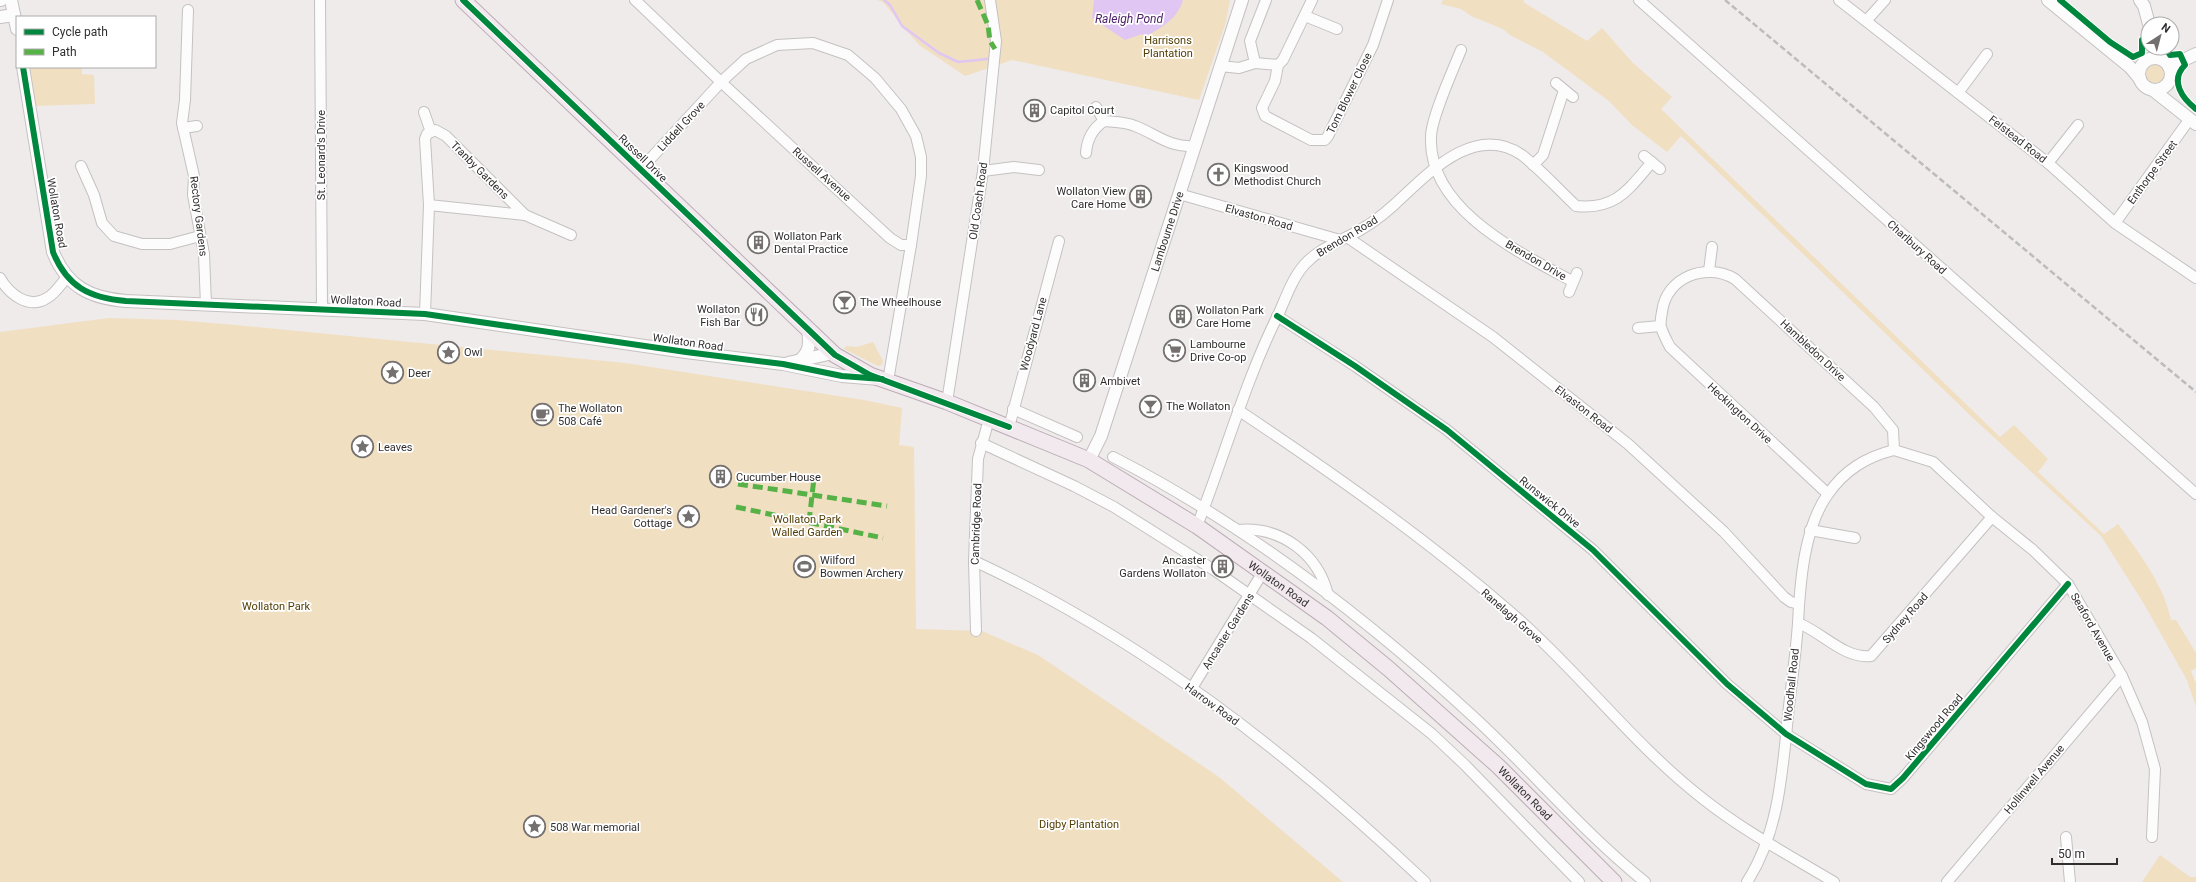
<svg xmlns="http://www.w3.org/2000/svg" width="2196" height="882" font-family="Roboto,sans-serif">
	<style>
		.green { fill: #f0dfc1 }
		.water { fill: #e0c6f2 }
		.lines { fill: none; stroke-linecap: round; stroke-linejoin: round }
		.stream { stroke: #e0c6f2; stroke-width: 2.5 }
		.minor-casing { stroke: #c5c1c1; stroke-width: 12 }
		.tertiary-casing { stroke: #c5c1c1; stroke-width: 14 }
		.primary-casing { stroke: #bcadb6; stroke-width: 17 }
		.minor { stroke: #fdfcfc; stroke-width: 10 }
		.tertiary { stroke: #fdfcfc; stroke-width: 12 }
		.primary { stroke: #f2e9ee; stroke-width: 15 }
		.rail { stroke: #bdbcbc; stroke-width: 2.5; stroke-dasharray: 6 3; stroke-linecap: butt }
		.quiet { stroke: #56b246; stroke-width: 5; stroke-dasharray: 10 5; stroke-linecap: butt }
		.cycleway-casing { stroke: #fff; stroke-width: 8 }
		.cycleway { stroke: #00873e; stroke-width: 6 }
		.labels { text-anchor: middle; stroke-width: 3.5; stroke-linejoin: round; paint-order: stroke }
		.park-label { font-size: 11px; fill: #523d03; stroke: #fff }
		.street-label { font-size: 11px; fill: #312e2e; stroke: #fff }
		.poi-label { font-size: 11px; fill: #312e2e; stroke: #fff; text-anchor: start }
		.water-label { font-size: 12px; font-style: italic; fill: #4e236b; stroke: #fff }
	</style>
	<rect width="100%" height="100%" fill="#efebeb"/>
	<g class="green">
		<polygon points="877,0 1230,0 1226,22 1199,100 1012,60 965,76 919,45 883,2"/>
		<path d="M1443 0H1524L1523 2 1587 41 1602 28 1633 63 1672 97 1661 109 2000 437 2014 425 2048 459 2038 472 2104 534 2118 524C2139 553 2164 585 2171 620H2176L2196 653V668L2191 671 2196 684V707L2187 680 2144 604 2101 536 1973 418 1681 136 1667 152 1632 125 1609 101 1543 52 1510 35 1503 29 1471 16 1461 9 1441 4Z"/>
		<circle cx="2155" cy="74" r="9"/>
		<polygon points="28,67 82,67 82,74 94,75 95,104 34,106"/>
		<polygon points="109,318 177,320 235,325 625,363 864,400 902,408 899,445 914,447 916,629 982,631 1038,655 1219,777 1343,882 0,882 0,332"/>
		<polygon points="873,342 883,361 882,365 878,366 844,349 846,346 857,347"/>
		<polygon points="2160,855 2190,877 2196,877 2196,882 2142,882"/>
	</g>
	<path class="water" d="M1094 0H1183C1178 18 1162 28 1146 36L1142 34 1125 40 1092 18Z"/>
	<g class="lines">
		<polyline class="stream" points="884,0 890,5 902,26 939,53 958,62 987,59"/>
		<defs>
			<g id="minor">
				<polyline points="320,0 322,309"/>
				<polyline points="635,0 721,82 890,238 901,245 911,245"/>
				<polyline points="1639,0 2196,494"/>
				<polyline points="1839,0 2048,163 2115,223 2196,278"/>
				<polyline points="188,10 185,100 182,123 194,176 193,195 204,254 206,305"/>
				<polyline points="1305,16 1337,29"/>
				<polyline points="1866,21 1885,0"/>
				<path d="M1461 50C1453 70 1431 118 1431 137 1428 209 1518 252 1572 281"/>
				<polyline points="1255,63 1278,65 1283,60 1312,0"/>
				<polyline points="1278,65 1275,81 1262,108 1265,116 1311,140 1325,140 1328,136 1373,45 1388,0"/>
				<polyline points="1220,66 1239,68 1255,63 1250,41 1266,0"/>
				<polyline points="1556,83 1573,97"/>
				<polyline points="1958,93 1987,54"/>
				<polyline points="1096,107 1104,121"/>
				<polyline points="424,112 431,132"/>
				<polyline points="183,128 197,126"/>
				<path d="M1086 153C1087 139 1092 129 1104 121 1115 122 1126 122 1135 126 1156 134 1170 148 1194 146"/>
				<polyline points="1644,156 1660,169"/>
				<polyline points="2048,163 2078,125"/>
				<polyline points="1533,165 1543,155 1564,90"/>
				<polyline points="81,166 94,195 102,223 114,236 142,244 170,244 200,236"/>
				<polyline points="641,169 721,82 746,59 777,45 813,43 848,55 875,78 901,109 916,136 921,157 921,176 911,245 888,381"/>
				<polyline points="983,171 1014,167 1039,170"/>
				<polyline points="1179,194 1340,240"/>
				<polyline points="525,215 571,235"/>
				<polyline points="2115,223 2189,120"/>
				<polyline points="1347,237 1493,337 1628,444 1724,532 1784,597 1791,602 1799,604"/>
				<polyline points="1709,271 1712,247"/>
				<path d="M0 278C9 294 29 310 47 298 55 294 61 284 67 277"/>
				<polyline points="1569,292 1577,273"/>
				<polyline points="425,314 429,205 425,139 427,134 435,130 446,136 525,215 429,205"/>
				<polyline points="1277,316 1355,366 1447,430 1593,550 1727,684 1786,734 1866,784 1891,789 1903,778 2068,584"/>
				<polyline points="1638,328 1660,326"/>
				<polyline points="947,402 983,171 996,41 990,0"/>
				<polyline points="1013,409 1077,437"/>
				<path d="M1238 410C1334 474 1428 540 1515 616 1580 673 1633 744 1702 798 1742 830 1789 855 1834 882"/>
				<polyline points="1009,427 1059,241"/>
				<polyline points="981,443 1074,486 1114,507 1214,570 1311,638 1432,734 1465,765 1579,882"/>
				<polyline points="1894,450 1933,462 1992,517 2033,550 2068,584 2122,676 2142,722 2155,769 2152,837"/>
				<path d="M1113 457C1246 525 1368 619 1477 720 1534 773 1584 833 1645 882"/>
				<path d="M1828 494 1670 347C1667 341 1663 334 1661 327 1660 323 1661 317 1662 312 1666 277 1706 262 1735 279L1874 407 1893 430 1894 450"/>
				<path d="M1197 526C1225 455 1245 381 1279 313 1286 297 1293 277 1305 264 1317 251 1331 245 1347 237 1364 229 1381 217 1395 204 1427 175 1474 122 1522 155 1541 170 1558 189 1576 206 1616 210 1628 190 1652 162"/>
				<path d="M1238 530C1280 526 1318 553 1328 595"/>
				<polyline points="1810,530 1855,538"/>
				<path d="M974 561C1143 639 1291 755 1425 882"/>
				<path d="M1798 623C1822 632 1844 659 1871 656L1992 517"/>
				<polyline points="976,631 974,561 978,459 989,419"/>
				<polyline points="1192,688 1263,572"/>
				<polyline points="2066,837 2070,882"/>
				<path d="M1747 882C1779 832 1782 774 1788 716 1791 685 1796 654 1798 623 1800 583 1804 527 1828 494 1845 470 1866 457 1894 450"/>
				<polyline points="1947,882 2122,676"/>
			</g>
			<g id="tertiary">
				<polyline points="0,0 1,0"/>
				<polyline points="11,0 17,29"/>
				<polyline points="2048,0 2130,67 2140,79"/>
				<polyline points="2140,0 2144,6 2149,24"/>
				<polyline points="0,17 14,15"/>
				<circle cx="2155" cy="74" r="16"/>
				<path d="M23 67 53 252C67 287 90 298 126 301L425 314 686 352 783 364 842 376 879 379"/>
				<polyline points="2169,67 2196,54"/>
				<polyline points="2153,90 2196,124"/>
				<path d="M799 361C810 352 810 344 808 330"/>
				<polyline points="788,363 833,353"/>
				<path id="s1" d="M1089 460 1101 436 1242 0"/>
			</g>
			<g id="primary">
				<path id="s2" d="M463 0 835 355 870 375 947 402 1089 460 1197 526 1327 618 1389 669 1498 766 1614 882"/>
			</g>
		</defs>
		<use href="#minor" class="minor-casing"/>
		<use href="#tertiary" class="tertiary-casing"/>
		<use href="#primary" class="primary-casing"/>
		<use href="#minor" class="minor"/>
		<use href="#tertiary" class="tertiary"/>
		<use href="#primary" class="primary"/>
		<polyline class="rail" points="1725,0 2196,392"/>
		<g class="quiet">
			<polyline points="977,0 988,25 990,41 995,49"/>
			<polyline points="738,484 887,506"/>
			<polyline points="736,507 883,538"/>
			<polyline points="809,522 814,478"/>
		</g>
		<defs>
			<g id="cycleway">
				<polyline points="463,0 835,355 870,375 1009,427"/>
				<polyline points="2060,0 2110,42 2133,57 2142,53 2142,40 2148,40"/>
				<path d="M2166 48 2170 55 2180 54 2185 65C2169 81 2183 99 2196 109"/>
				<path d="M23 67 53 252C67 287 90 298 126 301L425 314 686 352 783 364 842 376 882 379"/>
				<polyline points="1277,316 1355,366 1447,430 1593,550 1727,684 1786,734 1866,784 1891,789 1903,778 2068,584"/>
			</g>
		</defs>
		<use href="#cycleway" class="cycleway-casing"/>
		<use href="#cycleway" class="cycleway"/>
	</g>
	<defs>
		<symbol id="building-ring" viewBox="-11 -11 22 22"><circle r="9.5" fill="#fff" stroke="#747070" stroke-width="1.5"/><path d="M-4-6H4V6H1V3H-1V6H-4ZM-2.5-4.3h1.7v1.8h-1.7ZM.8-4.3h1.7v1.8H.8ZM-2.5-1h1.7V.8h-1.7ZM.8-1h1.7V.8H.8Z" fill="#747070"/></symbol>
		<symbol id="church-ring" viewBox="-11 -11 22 22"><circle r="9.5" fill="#fff" stroke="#747070" stroke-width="1.5"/><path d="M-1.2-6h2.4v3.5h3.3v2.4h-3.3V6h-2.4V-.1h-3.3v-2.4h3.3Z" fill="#747070"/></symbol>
		<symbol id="bar-ring" viewBox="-11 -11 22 22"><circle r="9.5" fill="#fff" stroke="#747070" stroke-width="1.5"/><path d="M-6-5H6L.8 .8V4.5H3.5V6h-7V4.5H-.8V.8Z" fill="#747070"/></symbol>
		<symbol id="restaurant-ring" viewBox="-11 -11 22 22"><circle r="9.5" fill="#fff" stroke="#747070" stroke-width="1.5"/><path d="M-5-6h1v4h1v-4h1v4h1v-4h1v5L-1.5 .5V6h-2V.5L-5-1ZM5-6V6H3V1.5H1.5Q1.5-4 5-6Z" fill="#747070"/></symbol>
		<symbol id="supermarket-ring" viewBox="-11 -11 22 22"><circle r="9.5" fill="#fff" stroke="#747070" stroke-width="1.5"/><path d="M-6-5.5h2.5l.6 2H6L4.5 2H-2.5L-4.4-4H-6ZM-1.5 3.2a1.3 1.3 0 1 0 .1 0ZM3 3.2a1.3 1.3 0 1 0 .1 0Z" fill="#747070"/></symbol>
		<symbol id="sight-ring" viewBox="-11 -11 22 22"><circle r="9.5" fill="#fff" stroke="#747070" stroke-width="1.5"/><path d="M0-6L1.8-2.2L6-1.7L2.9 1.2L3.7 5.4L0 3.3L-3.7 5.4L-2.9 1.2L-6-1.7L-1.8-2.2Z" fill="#747070"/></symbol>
		<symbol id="cafe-ring" viewBox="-11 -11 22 22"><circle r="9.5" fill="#fff" stroke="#747070" stroke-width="1.5"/><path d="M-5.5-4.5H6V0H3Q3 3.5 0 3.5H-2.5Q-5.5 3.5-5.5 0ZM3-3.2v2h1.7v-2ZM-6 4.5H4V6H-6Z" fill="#747070"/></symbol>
		<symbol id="stadium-ring" viewBox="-11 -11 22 22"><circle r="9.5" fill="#fff" stroke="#747070" stroke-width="1.5"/><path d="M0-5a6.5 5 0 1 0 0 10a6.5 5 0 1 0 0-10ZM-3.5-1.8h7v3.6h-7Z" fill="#747070"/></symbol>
	</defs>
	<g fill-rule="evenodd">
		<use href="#building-ring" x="1022" y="98" width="25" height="25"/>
		<use href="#church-ring" x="1206" y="162" width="25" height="25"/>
		<use href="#building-ring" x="1128" y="184" width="25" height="25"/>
		<use href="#building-ring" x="746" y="230" width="25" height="25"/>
		<use href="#bar-ring" x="832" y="290" width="25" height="25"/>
		<use href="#restaurant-ring" x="744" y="302" width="25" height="25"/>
		<use href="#building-ring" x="1168" y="304" width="25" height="25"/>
		<use href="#supermarket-ring" x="1162" y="338" width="25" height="25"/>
		<use href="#sight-ring" x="436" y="340" width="25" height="25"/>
		<use href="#sight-ring" x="380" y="360" width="25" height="25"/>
		<use href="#building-ring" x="1072" y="368" width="25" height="25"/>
		<use href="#bar-ring" x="1138" y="394" width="25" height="25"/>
		<use href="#cafe-ring" x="530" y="402" width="25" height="25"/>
		<use href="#sight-ring" x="350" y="434" width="25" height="25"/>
		<use href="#building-ring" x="708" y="464" width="25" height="25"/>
		<use href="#sight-ring" x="676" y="504" width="25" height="25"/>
		<use href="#stadium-ring" x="792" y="554" width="25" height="25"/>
		<use href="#building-ring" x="1210" y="554" width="25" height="25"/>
		<use href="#sight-ring" x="522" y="814" width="25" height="25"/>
	</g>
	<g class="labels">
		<g class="park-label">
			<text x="1168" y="44">Harrisons<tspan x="1168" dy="13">Plantation</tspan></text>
			<text x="807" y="523">Wollaton Park<tspan x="807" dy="13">Walled Garden</tspan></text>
			<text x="276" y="610">Wollaton Park</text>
			<text x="1079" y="828">Digby Plantation</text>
		</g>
		<g class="street-label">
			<text transform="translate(1349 93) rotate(-64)" y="4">Tom Blower Close</text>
			<text transform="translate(681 126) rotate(-47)" y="4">Liddell Grove</text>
			<text transform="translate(2018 139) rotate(38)" y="4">Felstead Road</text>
			<text transform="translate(321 155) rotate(-90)" y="4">St. Leonard's Drive</text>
			<text transform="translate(643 158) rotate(44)" y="4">Russell Drive</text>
			<text transform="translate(480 170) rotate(45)" y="4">Tranby Gardens</text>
			<text transform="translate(2152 172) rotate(-54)" y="4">Enthorpe Street</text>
			<text transform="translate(822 174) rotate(42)" y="4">Russell Avenue</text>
			<text transform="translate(978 201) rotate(-82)" y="4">Old Coach Road</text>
			<text transform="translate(57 213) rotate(80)" y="4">Wollaton Road</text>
			<text transform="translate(199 216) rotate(83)" y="4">Rectory Gardens</text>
			<text transform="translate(1259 217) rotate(16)" y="4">Elvaston Road</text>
			<text dy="4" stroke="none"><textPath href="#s1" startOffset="242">Lambourne Drive</textPath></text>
			<text transform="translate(1347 236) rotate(-31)" y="4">Brendon Road</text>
			<text transform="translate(1917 247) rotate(42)" y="4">Charlbury Road</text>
			<text transform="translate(1536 260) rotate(30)" y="4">Brendon Drive</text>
			<text transform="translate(366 301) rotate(3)" y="4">Wollaton Road</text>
			<text transform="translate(1033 334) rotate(-75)" y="4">Woodyard Lane</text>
			<text transform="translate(688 342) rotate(8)" y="4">Wollaton Road</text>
			<text transform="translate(1813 350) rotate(43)" y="4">Hambledon Drive</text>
			<text transform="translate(1584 409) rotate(38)" y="4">Elvaston Road</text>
			<text transform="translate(1740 413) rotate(43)" y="4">Heckington Drive</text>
			<text transform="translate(1550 502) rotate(39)" y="4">Runswick Drive</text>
			<text transform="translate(976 524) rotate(-88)" y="4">Cambridge Road</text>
			<text dy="4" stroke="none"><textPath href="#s2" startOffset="1016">Wollaton Road</textPath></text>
			<text transform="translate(1512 616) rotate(41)" y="4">Ranelagh Grove</text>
			<text transform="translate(1905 618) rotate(-49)" y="4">Sydney Road</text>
			<text transform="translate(2093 627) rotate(60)" y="4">Seaford Avenue</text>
			<text transform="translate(1228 631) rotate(-58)" y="4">Ancaster Gardens</text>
			<text transform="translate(1791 685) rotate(-84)" y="4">Woodhall Road</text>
			<text transform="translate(1212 704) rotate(36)" y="4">Harrow Road</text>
			<text transform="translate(1934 727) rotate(-50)" y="4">Kingswood Road</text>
			<text transform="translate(2034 779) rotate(-50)" y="4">Hollinwell Avenue</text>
			<text dy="4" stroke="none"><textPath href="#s2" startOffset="1340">Wollaton Road</textPath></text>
		</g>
		<g class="poi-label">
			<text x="1050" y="114">Capitol Court</text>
			<text x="1234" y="172">Kingswood<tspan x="1234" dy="13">Methodist Church</tspan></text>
			<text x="1126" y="195" text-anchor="end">Wollaton View<tspan x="1126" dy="13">Care Home</tspan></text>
			<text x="774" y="240">Wollaton Park<tspan x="774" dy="13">Dental Practice</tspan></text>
			<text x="860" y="306">The Wheelhouse</text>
			<text x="740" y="313" text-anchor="end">Wollaton<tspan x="740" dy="13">Fish Bar</tspan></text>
			<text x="1196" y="314">Wollaton Park<tspan x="1196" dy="13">Care Home</tspan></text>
			<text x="1190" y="348">Lambourne<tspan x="1190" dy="13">Drive Co-op</tspan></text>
			<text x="464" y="356">Owl</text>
			<text x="408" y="377">Deer</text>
			<text x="1100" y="385">Ambivet</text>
			<text x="1166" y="410">The Wollaton</text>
			<text x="558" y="412">The Wollaton<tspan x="558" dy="13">508 Café</tspan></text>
			<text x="378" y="451">Leaves</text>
			<text x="736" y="481">Cucumber House</text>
			<text x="672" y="514" text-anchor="end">Head Gardener's<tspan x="672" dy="13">Cottage</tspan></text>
			<text x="820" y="564">Wilford<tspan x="820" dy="13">Bowmen Archery</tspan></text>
			<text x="1206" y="564" text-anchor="end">Ancaster<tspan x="1206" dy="13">Gardens Wollaton</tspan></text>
			<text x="550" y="831">508 War memorial</text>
		</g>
		<g class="water-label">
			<text x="1129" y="23">Raleigh Pond</text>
		</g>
	</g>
	<rect x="16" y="16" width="140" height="52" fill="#ffffff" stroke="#adabab"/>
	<rect x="24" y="29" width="20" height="6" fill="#00873e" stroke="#adabab"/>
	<text x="52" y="36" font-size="12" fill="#312e2e">Cycle path</text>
	<rect x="24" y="49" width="20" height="6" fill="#56b246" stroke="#adabab"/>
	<text x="52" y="56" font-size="12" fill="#312e2e">Path</text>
	<g transform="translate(2160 36) rotate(36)"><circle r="19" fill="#ffffff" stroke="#adabab"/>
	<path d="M0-3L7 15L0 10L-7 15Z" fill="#747070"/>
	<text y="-6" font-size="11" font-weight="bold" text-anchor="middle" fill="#312e2e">N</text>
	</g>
	<path d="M2052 858v6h65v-6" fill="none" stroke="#312e2e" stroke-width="2"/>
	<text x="2058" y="858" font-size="12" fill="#312e2e" stroke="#ffffff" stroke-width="3" paint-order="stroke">50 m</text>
</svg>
